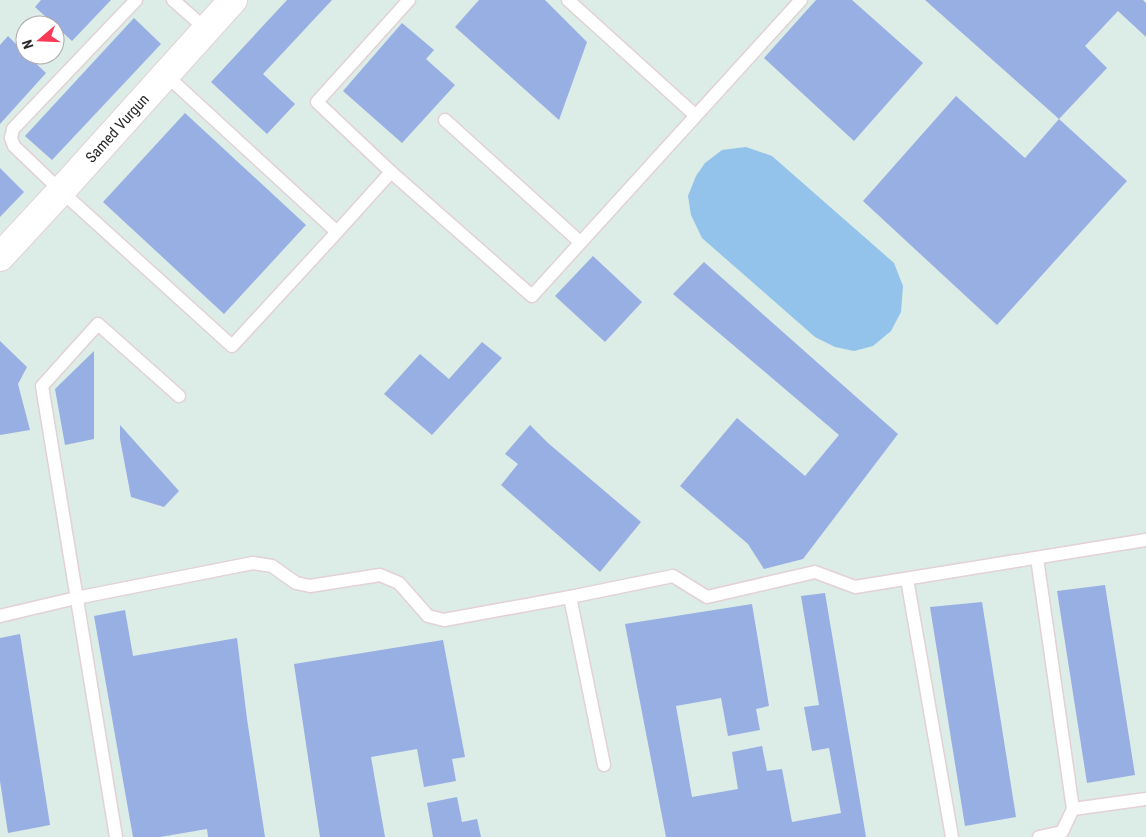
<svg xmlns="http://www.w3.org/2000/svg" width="1146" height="837" font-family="'Roboto Condensed',sans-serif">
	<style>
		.green { fill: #98afe3 }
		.pitch { fill: #93c2eb }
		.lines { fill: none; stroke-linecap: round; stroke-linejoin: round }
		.lane-casing { stroke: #e3d1d4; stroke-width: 15 }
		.secondary-casing { stroke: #e3d1d4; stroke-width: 30 }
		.lane { stroke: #fff; stroke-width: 12 }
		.secondary { stroke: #fff; stroke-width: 28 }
		.labels { text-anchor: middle; stroke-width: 4; stroke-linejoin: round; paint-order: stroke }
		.street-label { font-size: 15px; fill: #2a2a2a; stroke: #fff }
	</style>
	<rect width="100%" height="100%" fill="#dcece6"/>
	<g class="green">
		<polygon points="41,0 111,0 72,41 35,7"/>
		<polygon points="287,0 332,0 263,74 295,104 267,134 211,82"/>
		<polygon points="479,0 545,0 587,42 559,120 455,27"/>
		<polygon points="816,0 852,0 923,63 854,141 764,58"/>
		<polygon points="925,0 1143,0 1146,3 1146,37 1118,11 1085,46 1107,68 1059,119 1127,181 997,325 863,201 956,96 1025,158 1059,119"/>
		<polygon points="134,18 161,44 52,160 25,136"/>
		<polygon points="402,23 434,50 426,59 455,85 402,143 343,91"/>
		<polygon points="8,36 25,53 25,55 27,55 46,73 0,124 0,45"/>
		<polygon points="185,113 306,225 224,314 103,202"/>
		<polygon points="0,168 24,192 0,217"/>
		<polygon points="593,256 642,302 605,342 555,296"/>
		<polygon points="704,262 898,434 803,559 764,569 748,544 680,486 737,418 805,476 839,435 673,294"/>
		<polygon points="0,341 27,367 18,384 30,430 0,435"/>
		<polygon points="482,342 502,358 432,435 384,394 420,354 449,379"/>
		<polygon points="94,351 94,439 65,445 55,389"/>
		<polygon points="120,425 179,491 164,507 131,497 120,439"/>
		<polygon points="530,425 548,443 641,522 600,572 501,485 518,464 505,454"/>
		<polygon points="1105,585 1135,775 1087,783 1057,591"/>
		<polygon points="825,593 866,837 666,837 625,624 752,604 769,706 756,709 760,730 728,736 721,698 676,706 692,797 738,789 732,752 762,746 767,771 782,769 792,822 841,813 829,748 812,751 804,707 819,705 801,596"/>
		<polygon points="982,602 1016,817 965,826 930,607"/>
		<polygon points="125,610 133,656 237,638 247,719 265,837 208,837 207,829 160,837 133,837 94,616"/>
		<polygon points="20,634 50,825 8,833 0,781 0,638"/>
		<polygon points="443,640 465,757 452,759 456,781 424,787 417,749 371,757 385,837 320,837 294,664"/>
		<polygon points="457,797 462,822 477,819 481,837 433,837 427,803"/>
	</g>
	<polygon class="pitch" points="746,147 772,156 894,263 903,286 901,312 891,331 873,346 854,351 835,347 815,337 702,238 691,215 688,196 696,176 705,163 722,150"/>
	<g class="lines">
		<defs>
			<g id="lane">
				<polyline points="136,0 13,129 11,138 14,146 61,191 232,346 337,232 166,75"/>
				<polyline points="173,0 207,30"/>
				<polyline points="568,0 695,115"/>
				<polyline points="445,120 580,242"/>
				<polyline points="391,172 532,296 801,0"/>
				<polyline points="337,232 391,172 317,102 409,0"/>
				<polyline points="1037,558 1073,809"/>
				<polyline points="907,579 952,837"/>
				<polyline points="570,597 673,576 707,597 815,572 855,587 1146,540"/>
				<polyline points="0,616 76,598 253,563 272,566 296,583 310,586 380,575 399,583 428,616 444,620 570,597 604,765"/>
				<polyline points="116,837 42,386 98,324 179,396"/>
				<polyline points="1039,837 1062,832 1073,809 1146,799"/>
			</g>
			<g id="secondary">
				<path id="s1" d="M0 257 61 191 233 0"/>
			</g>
		</defs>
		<use href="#lane" class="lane-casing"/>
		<use href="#secondary" class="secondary-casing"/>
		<use href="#lane" class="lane"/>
		<use href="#secondary" class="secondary"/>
	</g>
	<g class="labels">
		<g class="street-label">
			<text dy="5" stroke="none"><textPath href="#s1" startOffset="174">Samed Vurgun</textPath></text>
		</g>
	</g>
	<g transform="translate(40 40) rotate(251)"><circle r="24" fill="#ffffff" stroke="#aaaaaa"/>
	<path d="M0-4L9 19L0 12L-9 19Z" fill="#fb3a57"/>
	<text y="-8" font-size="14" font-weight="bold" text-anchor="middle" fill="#2a2a2a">N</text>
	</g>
</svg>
